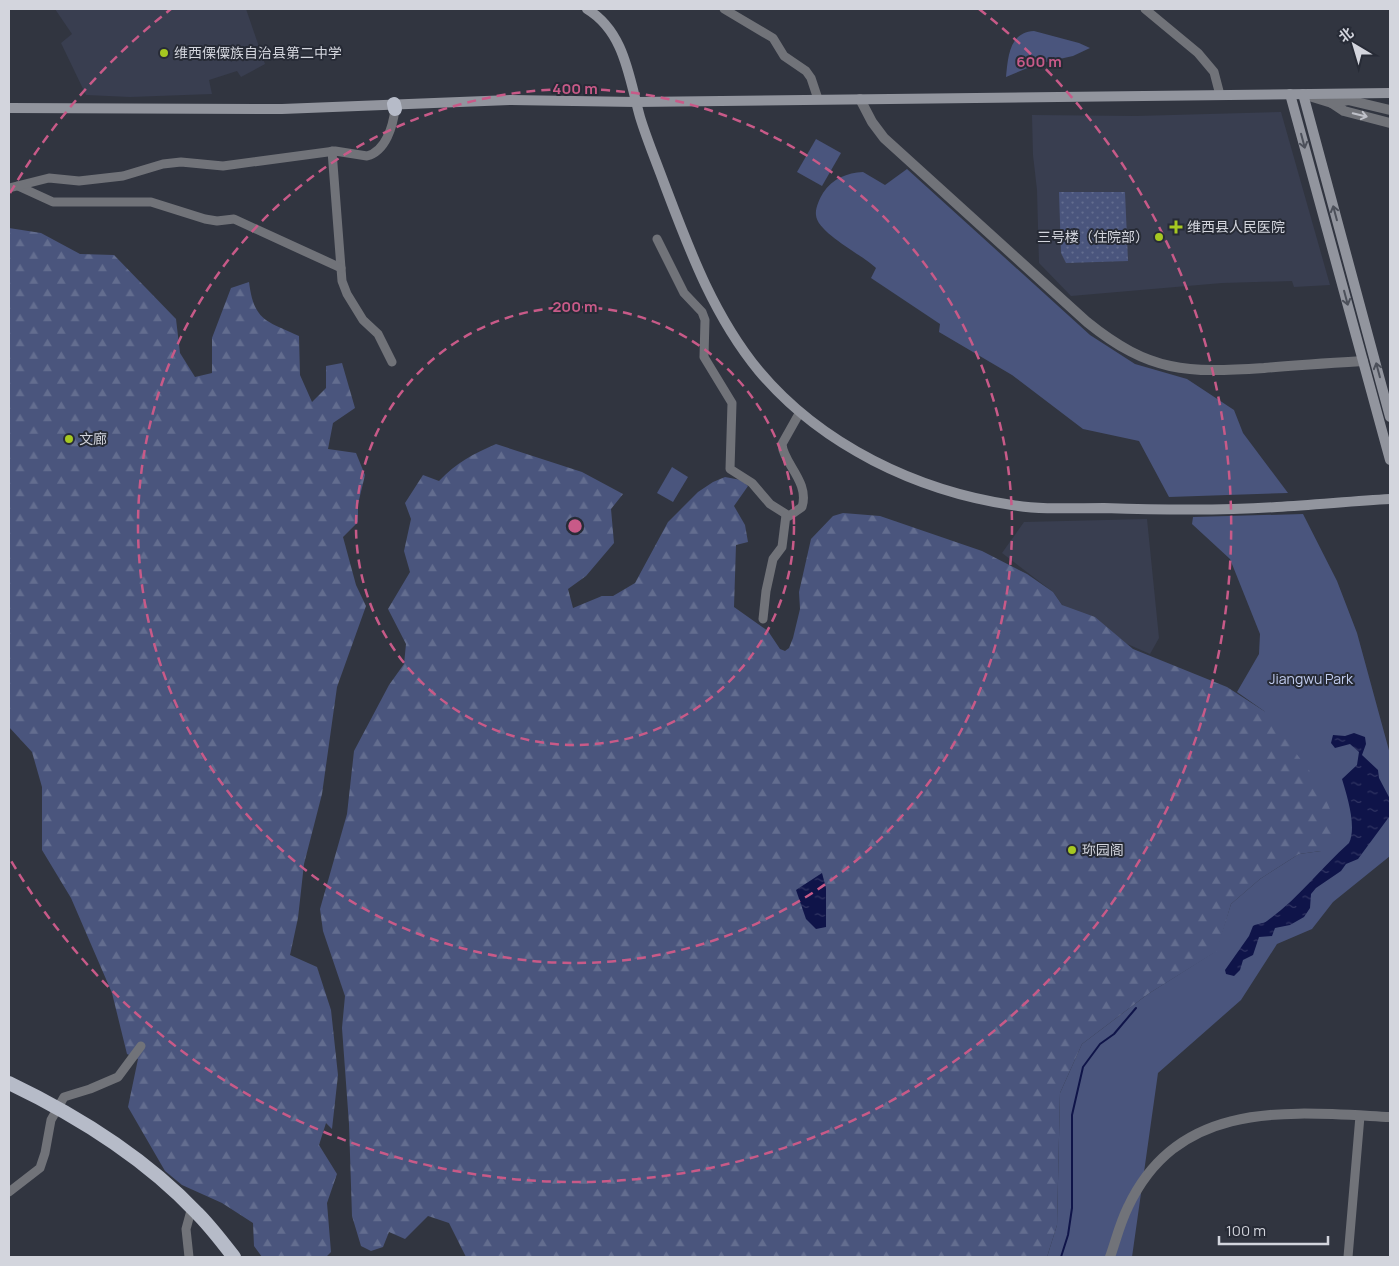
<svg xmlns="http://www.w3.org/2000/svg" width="1399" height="1266" font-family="Manrope,'Noto Sans SC',sans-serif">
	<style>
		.built { fill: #393e50 }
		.green { fill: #4a557d }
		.forest { fill: url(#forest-firs) }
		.garden { fill: url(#garden-dots) }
		.water { fill: url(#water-ripples) }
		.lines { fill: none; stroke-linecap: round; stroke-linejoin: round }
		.stream { stroke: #0f1449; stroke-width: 2 }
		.minor { stroke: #717379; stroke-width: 9 }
		.tertiary { stroke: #717379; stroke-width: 10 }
		.secondary { stroke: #92959e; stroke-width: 10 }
		.trunk { stroke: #b6bbc8; stroke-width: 14 }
		.oneway { stroke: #bfc1c9 }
		.oneway2 { stroke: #4c505a }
		.ring { fill: none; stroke: #c85a88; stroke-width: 2.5; stroke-dasharray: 9 6 }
		.poi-dot { fill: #a6c821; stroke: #272b36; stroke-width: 2 }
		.labels { text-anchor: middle; stroke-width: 4; stroke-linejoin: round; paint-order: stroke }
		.poi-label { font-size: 14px; fill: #d3d5dd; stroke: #272b36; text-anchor: start }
		.park-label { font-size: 14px; fill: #c2cdf0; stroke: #272b36 }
		.centre { fill: #c85a88; stroke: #272b36; stroke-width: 2.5 }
		.ring-label { font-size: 15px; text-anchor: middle; font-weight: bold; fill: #c85a88; stroke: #272b36; stroke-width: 4; stroke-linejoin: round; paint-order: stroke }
	</style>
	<defs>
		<pattern id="forest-firs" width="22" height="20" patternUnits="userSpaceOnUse" patternTransform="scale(1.25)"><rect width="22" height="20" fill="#4a557d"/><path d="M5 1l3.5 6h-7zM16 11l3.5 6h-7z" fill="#636d8f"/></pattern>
		<pattern id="garden-dots" width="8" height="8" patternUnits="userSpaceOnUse" patternTransform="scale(1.25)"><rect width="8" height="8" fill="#4a557d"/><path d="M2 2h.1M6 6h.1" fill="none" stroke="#636d8f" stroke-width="1.8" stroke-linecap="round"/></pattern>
		<pattern id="water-ripples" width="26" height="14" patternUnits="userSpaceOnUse" patternTransform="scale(1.25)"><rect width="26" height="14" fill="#0f1449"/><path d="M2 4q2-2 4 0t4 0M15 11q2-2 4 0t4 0" fill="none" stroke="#313563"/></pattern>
	</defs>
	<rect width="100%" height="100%" fill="#313540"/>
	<g class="built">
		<polygon points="55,9 246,9 265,64 241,77 237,71 209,80 212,94 130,97 86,95 61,43 72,34"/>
		<polygon points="1281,112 1330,285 1294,287 1292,281 1222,283 1071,296 1039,263 1037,190 1033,155 1032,115 1136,116"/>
		<polygon points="1147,519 1159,638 1150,654 1073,620 1053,592 1002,553 1024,522"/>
	</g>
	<g class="green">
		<path d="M1034 31 1079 43 1090 48 1073 56 1037 64 1006 77C1008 58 1009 32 1034 31Z"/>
		<polygon points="816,139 841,153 822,186 797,172"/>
		<path d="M907 169 1090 335 1135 364 1187 379 1234 410 1243 433 1288 493 1169 497 1139 441 1083 429 1012 375 939 332 940 324 871 278 876 268C863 255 817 233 816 215 815 208 820 198 823 193 833 178 847 173 863 172L885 185Z"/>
		<polygon points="672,467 688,477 673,502 657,493"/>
		<polygon points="1303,514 1337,581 1357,633 1390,754 1390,856 1333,902 1312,929 1277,944 1241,1000 1158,1073 1132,1257 1047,1257 1057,1225 1060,1093 1082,1044 1148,994 1216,951 1231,904 1260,879 1299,854 1321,851 1264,711 1237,692 1259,654 1260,634 1230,559 1192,524 1193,517"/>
	</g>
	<g class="forest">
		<path d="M9 228 41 233 80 254 114 255 176 319 180 353 195 377 212 373V338L231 288 249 282C254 321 266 321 299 336L300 375 312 402 326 388V366L342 363 355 408 333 423 328 449 356 453 365 475 358 504V522L343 537 356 585 366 606 337 687 322 794 304 864 298 918 290 955 317 967 331 1010 338 1075 332 1129 326 1123 319 1145 337 1174 327 1203 331 1252 326 1257H262L254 1246 253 1223 222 1203 182 1185 165 1171 128 1107 138 1059 127 1054 112 993 71 898 42 850V787L32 752 9 727Z"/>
		<path d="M496 444 582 472 623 494 611 509 614 543 586 576 568 589 573 608 602 596H613L635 583 668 522 698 492 713 482 725 477 741 480 748 486 734 506 745 525 748 542 736 545 734 607 768 631 780 649 785 651 789 648 793 638 800 609 799 592 811 539 833 516 843 513 880 516 982 551 1027 574 1053 592 1062 605 1095 617 1133 649 1227 687 1264 711 1321 786 1338 830 1321 851 1299 854 1260 879 1231 904 1217 951 1148 994 1082 1044 1060 1093 1057 1225 1047 1257H466L449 1223 428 1216 405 1239 389 1232 383 1247 371 1251 361 1246 352 1216 349 1124 342 1028 345 996 323 931 320 909 347 814 354 751 389 685 404 664 406 644 388 609 410 572 404 551 411 519 405 503 423 475 439 481C456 463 473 454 496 444Z"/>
	</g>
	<polygon class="garden" points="1059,192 1125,192 1128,261 1066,263 1061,253"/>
	<g class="water">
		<path d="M1354 733 1365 737 1366 744 1362 755 1378 770 1379 778 1390 799 1389 817 1358 859 1346 864 1341 871 1316 888 1311 894 1310 908 1304 917 1290 925 1275 928 1272 936 1259 937 1253 955 1243 960 1240 970 1234 976 1226 974 1225 970 1249 936 1253 926C1258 923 1263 924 1267 921 1298 899 1321 868 1349 843 1357 827 1347 796 1342 779L1357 765 1359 752 1350 744 1335 748 1331 743 1333 735 1345 736Z"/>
		<polygon points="822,873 826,888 826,927 816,929 806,919 796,890"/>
	</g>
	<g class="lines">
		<polyline class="stream" points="1061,1257 1068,1235 1072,1208 1072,1115 1083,1067 1100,1044 1114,1034 1136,1008"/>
		<g class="minor">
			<polyline points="724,9 773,38 784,56 806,71 811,78 818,99"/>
			<polyline points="1145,9 1198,53 1214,72 1220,95"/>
			<polyline points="332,151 342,281 347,294 363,320 378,334 392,362"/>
			<polyline points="18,186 53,202 151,202 205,219 217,221 234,219 341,268"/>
			<path d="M9 188 49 178 79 181 123 176 163 164 181 162 223 166 335 151 367 156C386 151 393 126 395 109"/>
			<path d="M657 239 684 293 702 312 705 320 704 357 732 403 730 469 752 483 770 504 789 516 802 507C810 482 783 463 782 444L800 412"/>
			<polyline points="763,619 766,591 773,559 782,547 786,515"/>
			<polyline points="9,1192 40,1168 45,1153 51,1120 64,1097 90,1089 118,1077 141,1046"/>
			<polyline points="189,1257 186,1229 192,1207"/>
			<polyline points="1348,1257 1360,1116"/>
		</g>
		<g class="tertiary">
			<polyline points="1306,95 1332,103 1344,111 1390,123"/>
			<path d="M860 99 872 122 884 138 1087 322C1150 373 1187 373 1264 368 1297 365 1330 363 1363 361"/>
			<polyline points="1332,103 1348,100 1390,110"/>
			<path d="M1110 1257C1116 1240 1120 1223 1128 1207 1179 1098 1289 1112 1390 1117"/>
		</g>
		<g class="secondary">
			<path d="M587 9C625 32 629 78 640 117 647 140 656 161 664 183 689 249 713 315 759 371 821 445 917 491 1012 505 1042 510 1073 508 1104 508 1161 510 1219 511 1277 507 1315 505 1352 501 1390 499"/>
			<polyline points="1290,94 1390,460"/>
			<polyline points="1303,94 1390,417"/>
			<polyline points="9,108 282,109 511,100 636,102 1390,93"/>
		</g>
		<g class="trunk">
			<polyline points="394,104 395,109"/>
			<path d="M9 1083C78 1116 144 1157 197 1213 211 1227 222 1242 234 1257"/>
		</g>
	</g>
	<defs><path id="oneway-shaft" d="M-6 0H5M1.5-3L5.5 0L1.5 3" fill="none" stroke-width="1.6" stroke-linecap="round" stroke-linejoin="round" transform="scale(1.25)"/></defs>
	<use class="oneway" href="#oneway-shaft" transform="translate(1360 115) rotate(14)"/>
	<g class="oneway2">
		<use href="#oneway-shaft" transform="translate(1303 141) rotate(75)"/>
		<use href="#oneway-shaft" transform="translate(1335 213) rotate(-105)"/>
		<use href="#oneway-shaft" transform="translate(1346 298) rotate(75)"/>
		<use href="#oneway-shaft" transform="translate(1378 370) rotate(-105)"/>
	</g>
	<g class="ring">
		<circle cx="575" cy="526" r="219"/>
		<circle cx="575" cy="526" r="437"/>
		<path d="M10 193A656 656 0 0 1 171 9M979 9A656 656 0 1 1 10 859"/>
	</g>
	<g class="poi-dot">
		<circle cx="164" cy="53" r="5"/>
		<path d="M1173.5 219.5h5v5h5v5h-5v5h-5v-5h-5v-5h5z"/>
		<circle cx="1159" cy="237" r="5"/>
		<circle cx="69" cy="439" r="5"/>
		<circle cx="1072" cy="850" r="5"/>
	</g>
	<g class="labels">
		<g class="poi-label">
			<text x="174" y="58">维西傈僳族自治县第二中学</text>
			<text x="1187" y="232">维西县人民医院</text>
			<text x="1149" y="242" text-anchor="end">三号楼（住院部）</text>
			<text x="79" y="444">文廊</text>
			<text x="1082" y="855">珎园阁</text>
		</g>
		<g class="park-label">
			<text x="1311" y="684">Jiangwu Park</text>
		</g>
	</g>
	<circle cx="575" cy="526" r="8" class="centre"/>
	<g class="ring-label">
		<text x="1039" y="67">600 m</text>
		<text x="575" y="94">400 m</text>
		<text x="575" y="312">200 m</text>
	</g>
	<rect width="1399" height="1266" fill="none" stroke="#d3d5dd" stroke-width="20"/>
	<g transform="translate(1354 45) rotate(322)" stroke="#272b36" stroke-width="4" paint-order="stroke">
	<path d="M0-4L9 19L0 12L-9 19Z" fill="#d3d5dd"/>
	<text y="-8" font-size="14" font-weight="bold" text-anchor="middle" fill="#d3d5dd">北</text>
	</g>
	<path d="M1219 1236v8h109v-8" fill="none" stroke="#d3d5dd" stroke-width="2.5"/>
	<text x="1226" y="1236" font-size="15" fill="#d3d5dd" stroke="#272b36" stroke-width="4" paint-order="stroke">100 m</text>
</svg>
